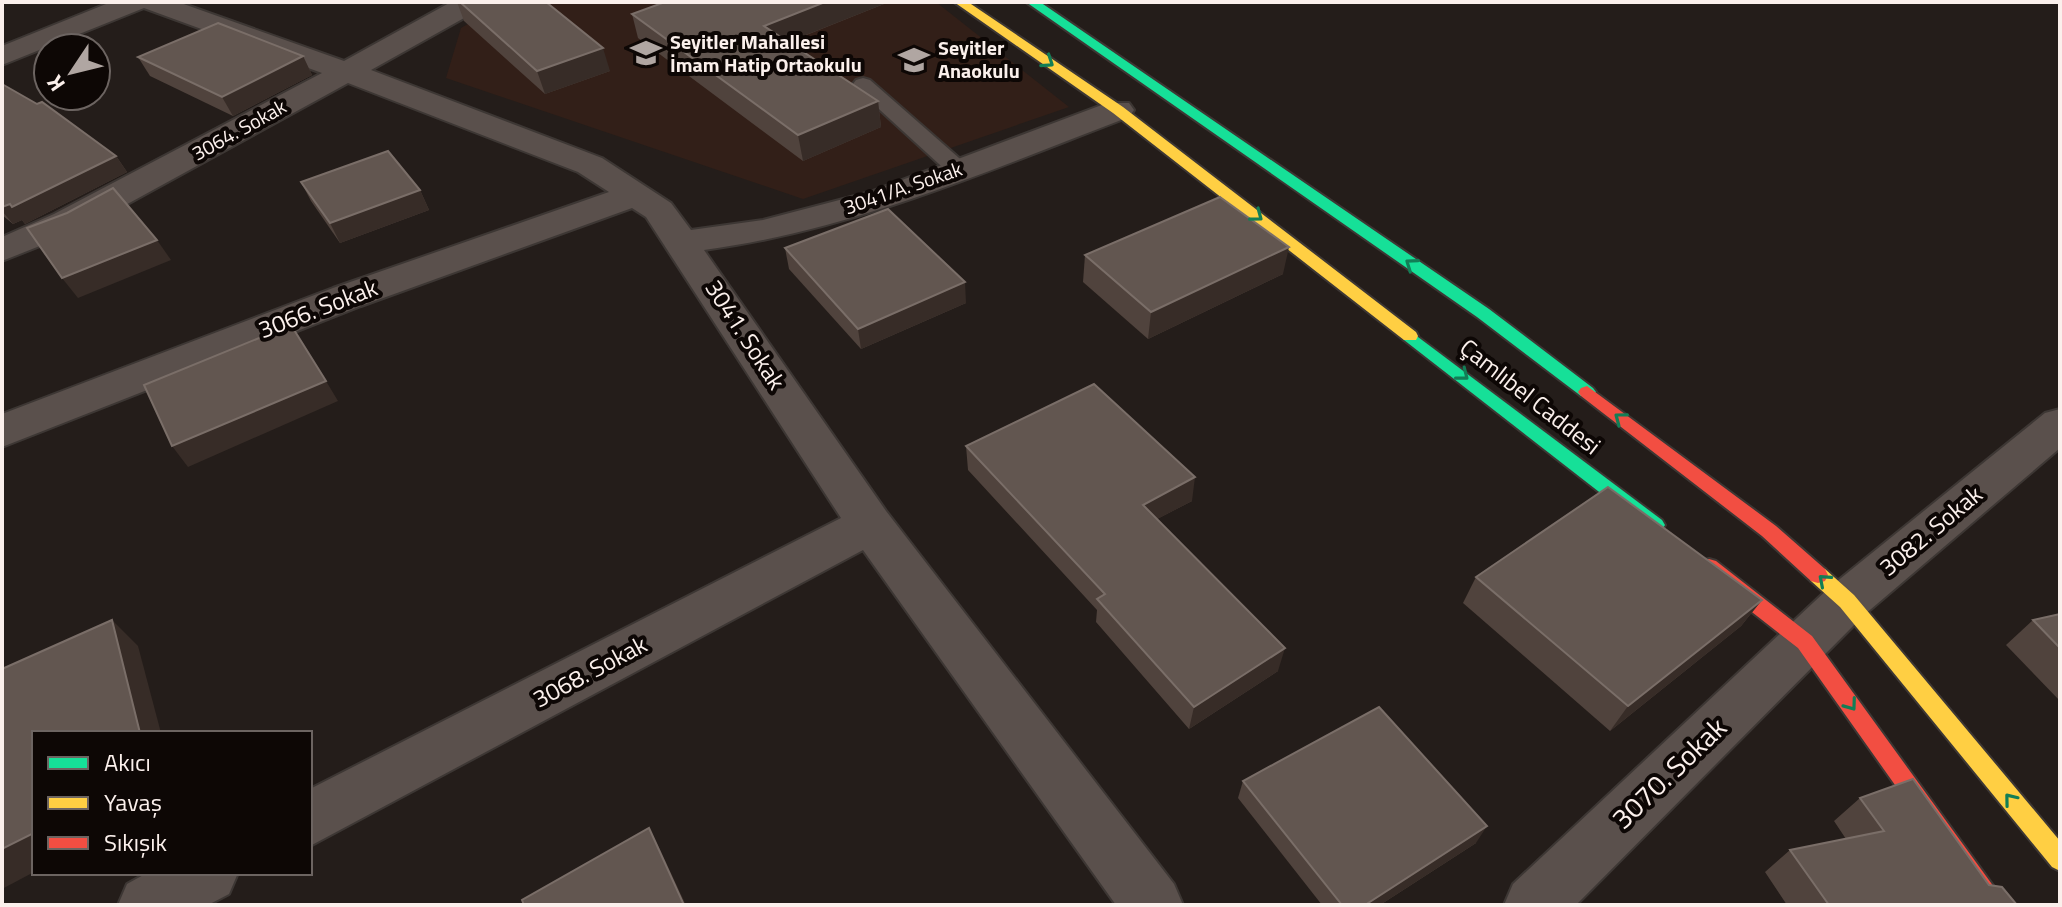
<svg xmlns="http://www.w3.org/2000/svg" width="2062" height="907" font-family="'Titillium Web',sans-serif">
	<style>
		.built { fill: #321f18 }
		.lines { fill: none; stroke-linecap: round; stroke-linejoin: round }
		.lane-casing { stroke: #3d3734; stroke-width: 4 }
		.street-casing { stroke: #3d3734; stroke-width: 4 }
		.fast-casing { stroke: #3d3734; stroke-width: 4 }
		.slow-casing { stroke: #3d3734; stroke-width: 4 }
		.jam-casing { stroke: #3d3734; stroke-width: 4 }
		.lane { fill: #5a504c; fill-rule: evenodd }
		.street { fill: #5a504c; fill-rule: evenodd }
		.fast { fill: #16e098; fill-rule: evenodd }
		.slow { fill: #ffcf43; fill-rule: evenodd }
		.jam { fill: #f24e42; fill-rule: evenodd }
		.wall { fill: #50433d }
		.shaded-wall { fill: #372c27 }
		.building { fill: #625650; stroke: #7a6e68; stroke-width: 2 }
		.oneway { stroke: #127e56 }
		.labels { text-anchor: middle; stroke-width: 8; stroke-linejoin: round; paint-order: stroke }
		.far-poi-label { font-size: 20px; font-weight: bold; fill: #fbf0ec; stroke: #0d0705; text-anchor: start }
		.far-street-label { font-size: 20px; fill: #fbf0ec; stroke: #0d0705 }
		.street-label { font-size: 24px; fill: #fbf0ec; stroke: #0d0705 }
		.near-street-label { font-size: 28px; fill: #fbf0ec; stroke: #0d0705 }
	</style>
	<rect width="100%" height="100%" fill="#241d1a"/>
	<polygon class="built" points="506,2 936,2 1069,107 803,199 446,78 461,28"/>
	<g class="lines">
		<defs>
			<polygon id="lane" points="863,78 870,80 967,165 970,170 967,175 951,175 856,88 853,84 856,80"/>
			<g id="street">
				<path d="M111 2H178L344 61 451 2H486L482 8 371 70 602 158 671 203 691 230 763 220 870 192 1107 103H1129L1134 110 1129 117C990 170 853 230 704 250L886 511 1174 884 1183 905H1116L863 550 310 846V789L841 518 646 217 632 208 361 306 2 447V414L333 288 609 192 578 172 348 83 80 230 2 261V237L54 214 322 73 144 8 2 65V46Z"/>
				<polygon points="2060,409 2060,448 1864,615 1576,905 1504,905 1513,884 1830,587 2045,413"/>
				<polygon points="147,873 238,873 229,894 208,905 118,905 127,884"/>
			</g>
			<g id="fast">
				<polygon points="1026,2 1040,2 1489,309 1593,388 1596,392 1593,396 1581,396 1477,317"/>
				<polygon points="1410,331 1662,520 1665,525 1662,530 1648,530 1404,340 1402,336"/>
			</g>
			<g id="slow">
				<polygon points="954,2 968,2 1123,107 1416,332 1418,336 1416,340 1404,340 1113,113"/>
				<polygon points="1818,567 1825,569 1854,595 2060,841 2060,871 2052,867 1840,607 1811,581 1808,575 1811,569"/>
			</g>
			<g id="jam">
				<polygon points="1587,386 1776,526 1825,569 1828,575 1825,581 1818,583 1811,581 1762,536 1581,396 1578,392 1581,388"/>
				<polygon points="1709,559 1716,561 1812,636 2007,905 1980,905 1798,648 1702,573 1699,567 1702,561"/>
			</g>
		</defs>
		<use href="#lane" class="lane-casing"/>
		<use href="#street" class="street-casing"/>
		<use href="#fast" class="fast-casing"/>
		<use href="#slow" class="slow-casing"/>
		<use href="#jam" class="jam-casing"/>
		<use href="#lane" class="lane"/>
		<use href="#street" class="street"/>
		<use href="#fast" class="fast"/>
		<use href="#slow" class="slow"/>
		<use href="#jam" class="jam"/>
	</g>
	<g class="wall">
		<polygon points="457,2 546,2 610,71 545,94 464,21"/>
		<polygon points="665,2 889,2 789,42 878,101 881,127 803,161 638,38 632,14"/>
		<polygon points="303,56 312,75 233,116 150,76 138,57"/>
		<polygon points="2,84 116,156 127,172 25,224 22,220 13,224 2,215"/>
		<polygon points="301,182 420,190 429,210 340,243 311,201"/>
		<polygon points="785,248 966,303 861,349 789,269"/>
		<polygon points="1085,255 1283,274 1148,339 1083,282"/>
		<polygon points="966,446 1192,501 1157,519 1278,671 1189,729 1096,622 1097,610 968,470"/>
		<polygon points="1476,577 1762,600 1741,626 1610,731 1463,603"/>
		<polygon points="2060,614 2060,701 2006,645 2033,620"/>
		<polygon points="1243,781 1476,843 1380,905 1322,905 1238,798"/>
		<polygon points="1860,798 1989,885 2017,905 1787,905 1765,872 1790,850 1846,839 1834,821"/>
	</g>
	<g class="shaded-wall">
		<polygon points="825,2 889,2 768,50 764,26"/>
		<polygon points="603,48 610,71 545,94 537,71"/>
		<polygon points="303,56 312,75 233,116 222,97"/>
		<polygon points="878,101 881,127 803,161 798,135"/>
		<polygon points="116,156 127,172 25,224 22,220 13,224 2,211 2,207"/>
		<polygon points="420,190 429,210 340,243 330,223"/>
		<polygon points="157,240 171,260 78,298 62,278"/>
		<polygon points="1289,247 1283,274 1148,339 1151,312"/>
		<polygon points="965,282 966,303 861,349 858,329"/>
		<polygon points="326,381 338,401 188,467 172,446"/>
		<polygon points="1195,477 1192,501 1140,528 1143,505"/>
		<polygon points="1762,600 1741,626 1610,731 1628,706"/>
		<polygon points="112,620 138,646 161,733 140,733"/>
		<polygon points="1285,648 1278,671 1189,729 1194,707"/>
		<polygon points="1487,826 1476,843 1380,905 1365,905"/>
		<polygon points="649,828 658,845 686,905 684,905"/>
		<polygon points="34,833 34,872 2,889 2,849"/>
	</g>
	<g class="building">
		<polygon points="460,2 546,2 603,48 537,71"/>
		<polygon points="665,2 825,2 764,26 878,101 798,135 632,14"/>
		<polygon points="218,23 303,56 222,97 138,57"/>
		<polygon points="2,84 37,104 42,102 116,156 12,207 10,204 2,207"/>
		<polygon points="388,151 420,190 330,223 301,182"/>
		<polygon points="113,188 157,240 62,278 27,228 67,213"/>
		<polygon points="1220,197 1289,247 1151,312 1085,255"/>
		<polygon points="888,209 965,282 858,329 785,248"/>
		<polygon points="291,325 326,381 172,446 144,385"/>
		<polygon points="1094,384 1195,477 1143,505 1285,648 1194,707 1097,599 1105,594 966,446"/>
		<polygon points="1608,487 1762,600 1628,706 1476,577"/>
		<polygon points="2060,614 2060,648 2033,620"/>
		<polygon points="112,620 140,733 34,733 34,833 2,849 2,669"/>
		<polygon points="1379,707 1487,826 1365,905 1342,905 1243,781"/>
		<polygon points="1913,779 1989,885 2002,887 2017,905 1829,905 1790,850 1884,831 1860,798"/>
		<polygon points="649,828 684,905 524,905 522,900"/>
	</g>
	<defs><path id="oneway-chevron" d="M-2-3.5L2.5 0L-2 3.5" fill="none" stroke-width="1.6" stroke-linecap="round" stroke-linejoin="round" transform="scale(2)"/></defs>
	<g class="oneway">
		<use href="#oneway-chevron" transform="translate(1048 62) rotate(34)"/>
		<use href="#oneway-chevron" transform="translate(1257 216) rotate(37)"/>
		<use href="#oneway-chevron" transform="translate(1411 264) rotate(-145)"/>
		<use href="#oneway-chevron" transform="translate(1463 375) rotate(38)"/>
		<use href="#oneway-chevron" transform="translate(1620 418) rotate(-143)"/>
		<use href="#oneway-chevron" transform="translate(1824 580) rotate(-139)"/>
		<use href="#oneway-chevron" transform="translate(1851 705) rotate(54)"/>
		<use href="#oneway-chevron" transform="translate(2010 799) rotate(-129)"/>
	</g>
	<defs>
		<symbol id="school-bare" viewBox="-9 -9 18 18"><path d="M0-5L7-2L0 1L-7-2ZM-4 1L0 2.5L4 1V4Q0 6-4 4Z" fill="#b0a6a2" stroke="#0d0705" stroke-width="2.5" paint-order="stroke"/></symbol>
	</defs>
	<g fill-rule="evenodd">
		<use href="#school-bare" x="624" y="31" width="44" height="44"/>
		<use href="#school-bare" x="892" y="38" width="44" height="44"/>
	</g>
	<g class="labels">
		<g class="far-poi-label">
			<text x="670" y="49">Seyitler Mahallesi<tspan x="670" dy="23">İmam Hatip Ortaokulu</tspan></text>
			<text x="938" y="55">Seyitler<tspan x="938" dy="23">Anaokulu</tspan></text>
		</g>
		<g class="far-street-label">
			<text transform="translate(239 130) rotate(-29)" y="7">3064. Sokak</text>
			<text transform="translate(903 188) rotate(-19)" y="7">3041/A. Sokak</text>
		</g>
		<g class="street-label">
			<text transform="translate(318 309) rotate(-21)" y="8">3066. Sokak</text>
			<text transform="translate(745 335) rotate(57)" y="8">3041. Sokak</text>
			<text transform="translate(1530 397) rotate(38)" y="8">Çamlıbel Caddesi</text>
			<text transform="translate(1931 531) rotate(-40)" y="8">3082. Sokak</text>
			<text transform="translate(590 672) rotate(-28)" y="8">3068. Sokak</text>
		</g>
		<g class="near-street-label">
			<text transform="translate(1669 773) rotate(-44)" y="10">3070. Sokak</text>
		</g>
	</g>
	<rect width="2062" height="907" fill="none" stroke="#fbf0ec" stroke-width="8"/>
	<rect x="32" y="731" width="280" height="144" fill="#0d0705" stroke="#6c6461" stroke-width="2"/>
	<rect x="48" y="757" width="40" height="12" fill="#16e098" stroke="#6c6461" stroke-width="2"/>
	<text x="104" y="771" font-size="24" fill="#fbf0ec">Akıcı</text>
	<rect x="48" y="797" width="40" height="12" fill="#ffcf43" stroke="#6c6461" stroke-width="2"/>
	<text x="104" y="811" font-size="24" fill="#fbf0ec">Yavaş</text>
	<rect x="48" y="837" width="40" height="12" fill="#f24e42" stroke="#6c6461" stroke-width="2"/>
	<text x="104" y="851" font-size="24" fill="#fbf0ec">Sıkışık</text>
	<g transform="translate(72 72) rotate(235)"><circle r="38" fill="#0d0705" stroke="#6c6461" stroke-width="2"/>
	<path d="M0-6L14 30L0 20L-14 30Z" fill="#b0a6a2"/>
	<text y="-12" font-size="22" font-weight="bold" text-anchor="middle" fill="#fbf0ec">K</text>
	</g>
</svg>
